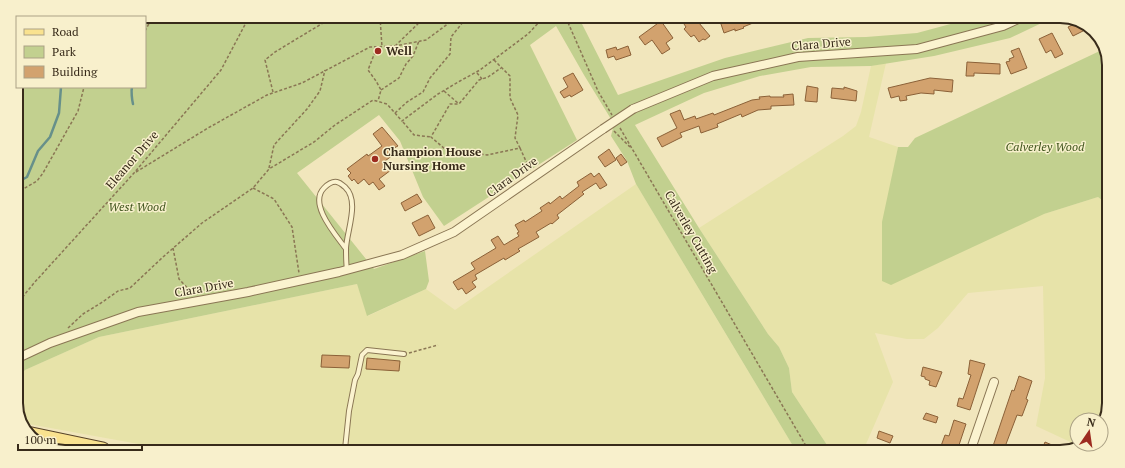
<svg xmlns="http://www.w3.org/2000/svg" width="1125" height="468" font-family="'PT Serif',serif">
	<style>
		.farmland { fill: #e7e3a9 }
		.green { fill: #c2d08f }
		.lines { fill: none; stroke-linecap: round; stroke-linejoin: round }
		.stream { stroke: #67908a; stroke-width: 2.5 }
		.building { fill: #d2a26e; stroke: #8b6138 }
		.service-casing { stroke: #8a7654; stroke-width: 6 }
		.minor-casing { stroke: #8a7654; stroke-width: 10 }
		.primary-casing { stroke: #574329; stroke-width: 15 }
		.path { stroke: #8a7654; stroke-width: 1.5; stroke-dasharray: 3 2; stroke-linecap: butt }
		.service { stroke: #fbf3cf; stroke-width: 4 }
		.minor { stroke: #fbf3cf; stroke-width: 8 }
		.primary { stroke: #f9e28f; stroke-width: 13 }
		.minor-bridge-casing { stroke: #8a7654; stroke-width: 10; stroke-linecap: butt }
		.minor-bridge { stroke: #fbf3cf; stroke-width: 8 }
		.poi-dot { fill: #9d2b20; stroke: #f8f0cc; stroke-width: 1.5 }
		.labels { text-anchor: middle; stroke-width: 3; stroke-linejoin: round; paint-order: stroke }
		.street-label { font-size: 12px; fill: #382b1a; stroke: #f8f0cc }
		.poi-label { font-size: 12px; font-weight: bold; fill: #382b1a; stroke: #f8f0cc; text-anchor: start }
		.park-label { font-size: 12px; font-style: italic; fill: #42561f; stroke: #f8f0cc }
		.rim { fill: none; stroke: #382b1a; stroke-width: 2 }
	</style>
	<rect width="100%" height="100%" fill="#f1e6bc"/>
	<g class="farmland">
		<polygon points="886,63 869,137 898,147 893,174 1044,214 1098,197 1107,204 1105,421 1101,427 1101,420 1077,420 1077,444 1086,444 1079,446 1036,426 1045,378 1043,286 968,293 938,328 924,339 907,339 875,333 893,382 863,451 831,451 792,392 789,368 779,347 768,334 699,228 843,136 856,126 861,112 871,66"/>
		<polygon points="636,184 796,451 166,449 23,423 16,406 16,381 25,370 99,337 357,284 368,316 426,289 455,310"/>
	</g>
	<g class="green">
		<polygon points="69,16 592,18 581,22 618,95 725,58 808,38 866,37 917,33 969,19 1048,20 1010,38 934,56 871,66 811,67 760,76 704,93 635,125 699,228 768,334 779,347 789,368 792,392 831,451 796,451 636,184 627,161 611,136 614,124 584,75 556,26 530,45 577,140 444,226 423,197 400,141 379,115 297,173 374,269 425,251 429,281 426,289 367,316 357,284 99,337 25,370 16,381 16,123 24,106 16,100 16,74 17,74 17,87 145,87 145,17 68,17"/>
		<polygon points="1104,49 1109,62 1107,204 1098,197 1044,214 891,285 882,281 882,222 898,147 908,147 915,138"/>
	</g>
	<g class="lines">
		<g class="stream">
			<polyline points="137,17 137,16"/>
			<path d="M132 87C131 91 132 100 133 104"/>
			<polyline points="16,183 27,177 38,151 50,137 59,113 61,87"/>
		</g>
	</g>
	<g class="building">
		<polygon points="691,18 705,18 699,23 710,36 705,40 703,39 699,42 694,35 691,37 684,29 686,27 684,24"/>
		<polygon points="719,18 763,19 743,27 744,28 735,31 735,29 724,33"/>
		<polygon points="661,21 673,38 666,43 670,49 662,54 652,40 645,45 639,37"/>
		<polygon points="1081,21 1089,28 1073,36 1068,27"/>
		<polygon points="1052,33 1063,54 1055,58 1051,50 1046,53 1039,39"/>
		<polygon points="628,46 631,55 616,60 614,56 608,58 606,50 616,47 617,50"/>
		<polygon points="1019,48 1027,68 1011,74 1006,62 1010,61 1009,59 1014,57 1011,51"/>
		<polygon points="967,62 1000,64 1000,74 974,73 974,76 966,76"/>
		<polygon points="573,73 583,90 571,97 570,95 564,98 560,92 568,87 563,78"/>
		<polygon points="930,78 953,80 952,92 934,90 934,94 921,93 906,96 907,100 900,101 899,96 891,98 888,88"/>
		<polygon points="807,86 818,88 817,102 805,101"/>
		<polygon points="844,87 857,91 856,101 831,98 832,88 844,89"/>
		<polygon points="793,94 794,105 771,106 771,109 758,110 742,117 741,114 717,124 718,127 701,133 699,126 680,133 682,137 662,147 657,138 677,128 670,114 680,110 684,120 695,116 696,119 713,113 714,115 752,100 760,99 759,97 770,96 770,97 784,97 783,95"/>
		<polygon points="382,127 398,146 394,148 397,152 385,161 391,170 379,179 385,186 379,190 373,182 369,185 364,179 358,184 354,179 352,181 348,176 351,173 347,169 367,154 368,156 382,146 373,134"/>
		<polygon points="609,149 616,160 605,167 598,157"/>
		<polygon points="621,154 627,162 621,166 616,158"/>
		<polygon points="591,173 594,177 599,173 607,185 600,189 596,183 582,192 584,194 557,215 559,218 552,224 551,223 536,232 539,237 518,249 520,251 505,260 504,258 475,275 477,279 472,282 476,287 466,294 462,288 458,290 453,282 475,269 471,263 496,248 491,240 498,236 504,245 519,236 517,233 519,232 515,225 524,220 525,222 542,211 540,208 549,202 550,204 560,196 562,199 579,186 577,182"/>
		<polygon points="417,194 422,202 405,211 401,203"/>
		<polygon points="428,215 435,228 419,236 412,223"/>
		<polygon points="322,355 350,356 349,368 321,367"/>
		<polygon points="367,358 400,361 399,371 366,369"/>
		<polygon points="970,360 985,364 970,410 957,406 959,398 963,399 971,375 968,374"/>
		<polygon points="923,367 942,372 936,387 929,385 930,381 925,379 925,377 921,376"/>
		<polygon points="1019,376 1032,381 1026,399 1028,400 1022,416 1017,415 1003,452 991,452 1012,390 1014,391"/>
		<polygon points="926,413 938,417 936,423 923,419"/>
		<polygon points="954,420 966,424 957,451 941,446 945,435 949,436"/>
		<polygon points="879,431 893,436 890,443 877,438"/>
		<polygon points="1045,442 1052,445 1049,452 1041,452"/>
	</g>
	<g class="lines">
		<defs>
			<g id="service">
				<path d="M346 249C336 235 308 204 324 188 328 184 332 181 337 182 341 183 342 185 345 187 360 201 347 230 346 248 346 255 346 263 347 270"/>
				<polyline points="345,449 349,411 355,380 358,374 362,355 367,350 404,354"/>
			</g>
			<g id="minor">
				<polyline points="633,109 713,76 798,57 917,49 1003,26 1018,19"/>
				<polyline points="16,359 50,343 138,312 248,292 339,272 402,255 454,232 603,129"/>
				<polyline points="970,452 994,382"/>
			</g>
			<polyline id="primary" points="27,433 103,449"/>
		</defs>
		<use href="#service" class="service-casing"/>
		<use href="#minor" class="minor-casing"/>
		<use href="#primary" class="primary-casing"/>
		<g class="path">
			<polyline points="380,17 382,47"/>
			<polyline points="566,18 598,91 612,115"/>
			<polyline points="145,31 153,16"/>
			<polyline points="395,46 425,17"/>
			<polyline points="377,47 368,70 376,81 381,90 378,101"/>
			<polyline points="494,60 510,76 510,98 518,115 515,138 520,148 487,155 470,153 445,149 431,137 450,104 459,104 479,80 488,77 501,68"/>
			<polyline points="477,73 482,79"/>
			<polyline points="381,90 399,78 406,64 413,56 419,41"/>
			<polyline points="444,91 459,104"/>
			<polyline points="273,92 265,60 275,52 323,23 330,17"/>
			<polyline points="395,113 407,102 423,92 430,78 450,54 451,37 463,22 462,17"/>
			<polyline points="403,122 414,135 431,137"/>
			<polyline points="620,128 809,451"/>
			<polyline points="614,131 630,147"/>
			<polyline points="520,148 530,170"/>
			<polyline points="269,168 274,145 307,109 320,91 325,70"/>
			<polyline points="136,172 208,128 267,95 302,83 370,47 395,46 426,40 457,17"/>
			<polyline points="253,188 274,199 292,227 299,273"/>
			<polyline points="16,193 37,181 43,173 78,111 84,87"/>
			<polyline points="173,248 179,279 193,294"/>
			<polyline points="16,305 34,283 134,173 221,70 249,17"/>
			<polyline points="68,328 83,314 101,303 118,291 130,288 163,257 202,223 253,188 269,169 314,142 335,125 373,100 387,104 402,121 438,94 460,81 480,70 528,34 543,18"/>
			<polyline points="409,353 438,345"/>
		</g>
		<use href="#service" class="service"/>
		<use href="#minor" class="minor"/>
		<use href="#primary" class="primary"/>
		<defs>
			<polyline id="minor-bridge" points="603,129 633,109"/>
		</defs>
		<use href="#minor-bridge" class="minor-bridge-casing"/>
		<use href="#minor-bridge" class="minor-bridge"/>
	</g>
	<g class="poi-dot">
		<circle cx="378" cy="51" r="4"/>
		<circle cx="375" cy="159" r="4"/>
	</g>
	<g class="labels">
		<g class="street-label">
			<text transform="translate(821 44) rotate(-5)" y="4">Clara Drive</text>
			<text transform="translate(132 160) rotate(-49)" y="4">Eleanor Drive</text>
			<text transform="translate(512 177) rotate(-36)" y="4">Clara Drive</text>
			<text transform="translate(691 232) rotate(60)" y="4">Calverley Cutting</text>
			<text transform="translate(204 288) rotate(-10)" y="4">Clara Drive</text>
		</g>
		<g class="poi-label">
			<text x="386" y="55">Well</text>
			<text x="383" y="156">Champion House<tspan x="383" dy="14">Nursing Home</tspan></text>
		</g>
		<g class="park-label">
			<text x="1045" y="151">Calverley Wood</text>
			<text x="137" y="211">West Wood</text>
		</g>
	</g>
	<path d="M0 0H1125V468H0ZM65 23H1060A42 42 0 0 1 1102 65V403A42 42 0 0 1 1060 445H65A42 42 0 0 1 23 403V65A42 42 0 0 1 65 23Z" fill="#f8f0cc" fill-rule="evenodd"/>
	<path class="rim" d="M65 23H1060A42 42 0 0 1 1102 65V403A42 42 0 0 1 1060 445H65A42 42 0 0 1 23 403V65A42 42 0 0 1 65 23Z"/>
	<rect x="16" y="16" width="130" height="72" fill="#f8f0cc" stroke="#aba185"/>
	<rect x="24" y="29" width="20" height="6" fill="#f9e28f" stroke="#aba185"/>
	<text x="52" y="36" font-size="12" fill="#382b1a">Road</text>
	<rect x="24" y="46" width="20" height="12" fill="#c2d08f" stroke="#aba185"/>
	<text x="52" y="56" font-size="12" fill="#382b1a">Park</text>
	<rect x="24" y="66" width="20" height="12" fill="#d2a26e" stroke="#aba185"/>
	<text x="52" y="76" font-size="12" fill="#382b1a">Building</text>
	<g transform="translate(1089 432) rotate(13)"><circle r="19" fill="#f8f0cc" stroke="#aba185"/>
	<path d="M0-3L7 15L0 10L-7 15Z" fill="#9d2b20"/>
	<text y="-6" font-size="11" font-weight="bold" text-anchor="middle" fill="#382b1a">N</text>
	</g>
	<path d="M18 444v6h124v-6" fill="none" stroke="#382b1a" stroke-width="2"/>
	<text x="24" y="444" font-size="12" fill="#382b1a" stroke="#f8f0cc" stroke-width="3" paint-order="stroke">100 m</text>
</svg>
